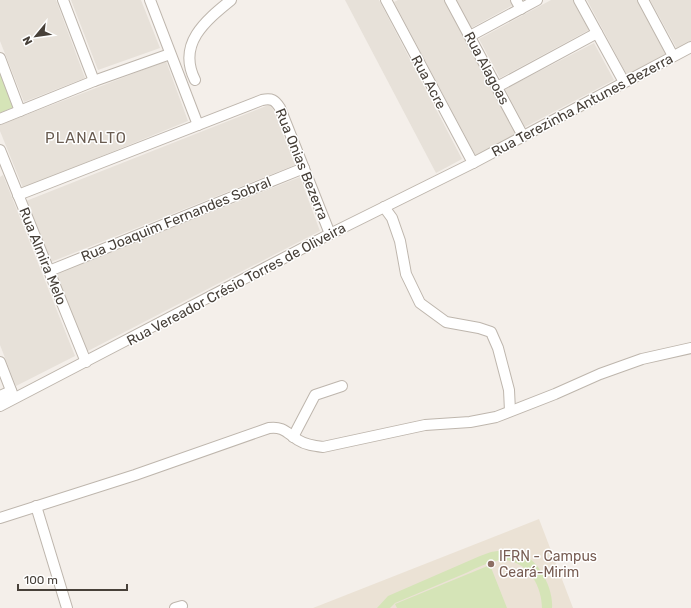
<svg xmlns="http://www.w3.org/2000/svg" width="691" height="608" font-family="Rubik,sans-serif">
	<style>
		.residential { fill: #e7e1d9 }
		.education { fill: #ebe2d5 }
		.green { fill: #d5e4b7 }
		.lines { fill: none; stroke-linecap: round; stroke-linejoin: round }
		.minor-casing { stroke: #beb6ad; stroke-width: 12 }
		.minor { stroke: #fff; stroke-width: 10 }
		.education-dot { fill: #8d6e63; stroke: #fff; stroke-width: 1.5 }
		.labels { text-anchor: middle; stroke-width: 3; stroke-linejoin: round; paint-order: stroke }
		.street-label { font-size: 14px; fill: #474039; stroke: #fff }
		.education-label { font-size: 14px; fill: #785e54; stroke: #fff; text-anchor: start }
		.neighbourhood-label { font-size: 15px; letter-spacing: 1px; fill: #695c51; stroke: #fff }
	</style>
	<rect width="100%" height="100%" fill="#f4efea"/>
	<g class="residential">
		<polygon points="0,0 56,0 85,78 24,102 0,41"/>
		<polygon points="71,0 141,0 160,48 98,70"/>
		<polygon points="345,0 379,0 462,159 436,173"/>
		<polygon points="398,0 447,0 518,133 476,156 394,2"/>
		<polygon points="456,0 510,0 513,5 471,28"/>
		<polygon points="551,0 573,0 589,30 500,78 479,39"/>
		<polygon points="587,0 638,0 667,53 627,75"/>
		<polygon points="650,0 691,0 691,41 677,49"/>
		<polygon points="594,43 614,80 525,127 505,89"/>
		<polygon points="166,61 188,121 23,188 0,131 0,125"/>
		<polygon points="271,104 295,165 51,262 26,201"/>
		<polygon points="3,175 75,356 16,386 0,345 0,177"/>
		<polygon points="300,177 320,231 86,352 55,274"/>
	</g>
	<polygon class="education" points="539,519 573,608 313,608"/>
	<g class="green">
		<polygon points="0,70 14,107 0,113"/>
		<path d="M504 550C507 550 510 550 513 550 536 554 554 587 552 608H542C542 586 528 561 504 560 491 560 477 568 466 573 442 583 419 593 395 603L390 608H377L388 596 480 556 491 552Z"/>
		<polygon points="490,565 507,608 397,608 395,604"/>
	</g>
	<g class="lines">
		<defs>
			<g id="minor">
				<polyline points="63,0 94,81"/>
				<polyline points="150,0 198,125"/>
				<polyline points="386,0 473,163"/>
				<polyline points="450,0 523,136"/>
				<polyline points="516,0 521,9"/>
				<polyline points="579,0 624,82"/>
				<polyline points="643,0 673,56"/>
				<polyline points="470,36 537,0"/>
				<polyline points="0,58 20,111"/>
				<path d="M195 80C177 44 205 21 231 0"/>
				<polyline points="497,87 597,33"/>
				<polyline points="0,119 94,81 170,54"/>
				<polyline points="0,150 86,362"/>
				<path d="M18 195 262 100C272 98 275 100 280 108L330 234"/>
				<polyline points="384,207 392,218 400,241 406,274 420,303 446,322 479,328 491,332 498,348 509,390 510,411"/>
				<polyline points="49,271 304,168"/>
				<polyline points="0,362 14,398"/>
				<polyline points="0,396 11,391"/>
				<polyline points="0,406 330,234 473,163 691,47"/>
				<polyline points="293,437 315,395 342,386"/>
				<polyline points="36,506 67,608"/>
				<path d="M0 518 135 475 269 428C283 426 287 433 298 440 306 445 314 446 323 447L425 425 470 422 496 417 555 394 600 374 642 359 691 348"/>
				<polyline points="175,608 182,606"/>
			</g>
		</defs>
		<use href="#minor" class="minor-casing"/>
		<use href="#minor" class="minor"/>
	</g>
	<circle class="education-dot" cx="491" cy="564" r="4"/>
	<g class="labels">
		<g class="street-label">
			<text transform="translate(487 68) rotate(62)" y="5">Rua Alagoas</text>
			<text transform="translate(429 82) rotate(62)" y="5">Rua Acre</text>
			<text transform="translate(582 105) rotate(-28)" y="5">Rua Terezinha Antunes Bezerra</text>
			<text transform="translate(302 164) rotate(68)" y="5">Rua Onias Bezerra</text>
			<text transform="translate(176 219) rotate(-22)" y="5">Rua Joaquim Fernandes Sobral</text>
			<text transform="translate(43 256) rotate(68)" y="5">Rua Almira Melo</text>
			<text transform="translate(236 284) rotate(-28)" y="5">Rua Vereador Crésio Torres de Oliveira</text>
		</g>
		<g class="education-label">
			<text x="499" y="561">IFRN - Campus<tspan x="499" dy="16">Ceará-Mirim</tspan></text>
		</g>
		<g class="neighbourhood-label">
			<text x="86" y="143">PLANALTO</text>
		</g>
	</g>
	<g transform="translate(36 36) rotate(241)" stroke="#ffffff" stroke-width="3" paint-order="stroke">
	<path d="M0-3L7 15L0 10L-7 15Z" fill="#474039"/>
	<text y="-6" font-size="11" font-weight="bold" text-anchor="middle" fill="#474039">N</text>
	</g>
	<path d="M18 584v6h109v-6" fill="none" stroke="#474039" stroke-width="2"/>
	<text x="24" y="584" font-size="12" fill="#474039" stroke="#ffffff" stroke-width="3" paint-order="stroke">100 m</text>
</svg>
